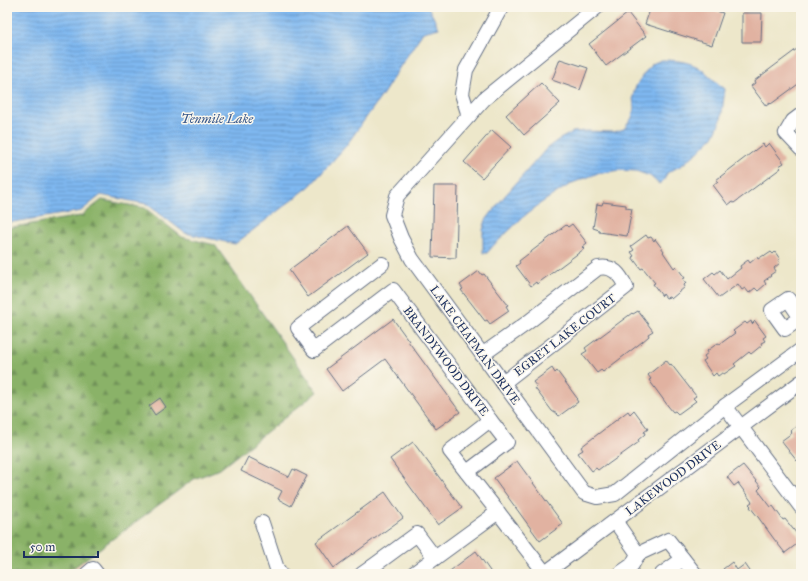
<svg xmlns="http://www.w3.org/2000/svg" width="808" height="581" font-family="'IM FELL Great Primer',serif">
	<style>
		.built { fill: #f1d5bd }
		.forest { fill: url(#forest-firs); stroke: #527063 }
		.water { fill: url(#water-rules); stroke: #4d74a7 }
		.building { fill: #e1b2a1 }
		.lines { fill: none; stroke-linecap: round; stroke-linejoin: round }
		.minor-casing { stroke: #646f84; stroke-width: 16 }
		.minor { stroke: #fff; stroke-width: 14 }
		.labels { text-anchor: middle; stroke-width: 3; stroke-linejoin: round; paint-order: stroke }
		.street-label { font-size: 12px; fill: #1b2f5e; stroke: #fbf7ec }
		.water-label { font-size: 13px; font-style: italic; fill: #39588a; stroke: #fbf7ec }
	</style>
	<defs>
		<pattern id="forest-firs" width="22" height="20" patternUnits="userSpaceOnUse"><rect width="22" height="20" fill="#8ab268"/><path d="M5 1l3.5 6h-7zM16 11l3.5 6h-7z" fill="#709159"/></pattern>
		<pattern id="water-rules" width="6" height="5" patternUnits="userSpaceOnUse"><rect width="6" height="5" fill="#7fb8f0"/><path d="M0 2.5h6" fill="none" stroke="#6796c6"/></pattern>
	</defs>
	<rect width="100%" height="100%" fill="#fbf7ec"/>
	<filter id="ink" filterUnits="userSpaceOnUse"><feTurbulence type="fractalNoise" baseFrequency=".025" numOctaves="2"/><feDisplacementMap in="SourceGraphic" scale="8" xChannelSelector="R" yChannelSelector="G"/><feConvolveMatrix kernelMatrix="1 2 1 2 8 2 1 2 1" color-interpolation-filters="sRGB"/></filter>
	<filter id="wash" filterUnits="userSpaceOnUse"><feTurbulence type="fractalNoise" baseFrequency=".012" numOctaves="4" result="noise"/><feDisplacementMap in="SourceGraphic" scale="16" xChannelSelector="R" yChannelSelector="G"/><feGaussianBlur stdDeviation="0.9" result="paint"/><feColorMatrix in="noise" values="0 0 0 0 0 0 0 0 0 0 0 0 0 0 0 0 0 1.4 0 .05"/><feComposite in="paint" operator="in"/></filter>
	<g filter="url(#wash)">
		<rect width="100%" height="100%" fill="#ede7ca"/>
		<polygon class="built" points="85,559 97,574 65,574"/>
		<polygon class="forest" points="102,200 145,208 182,237 215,245 317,392 220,469 194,479 65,574 7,574 7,228 81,216"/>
		<g class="water">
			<polygon points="7,7 428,7 439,28 423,32 401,65 383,94 345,147 310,186 235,244 185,233 147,204 101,195 81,211 7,223"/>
			<path d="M661 60C673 60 687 61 698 67 708 73 716 83 725 89L721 120 713 137 699 151 682 165 667 173 664 180 659 184 650 176 636 171 620 170 596 174 572 183 541 203 523 217 493 246 487 253H483V230L486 220 503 198 547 148 558 140 573 132 587 131 614 132 624 129 632 118 634 108 633 97 635 88 642 76 652 64Z"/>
		</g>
		<g id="blocks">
			<g class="building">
				<polygon points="651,7 702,7 723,13 712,45 645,24"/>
				<polygon points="628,13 646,36 606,66 589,44"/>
				<polygon points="742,13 762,13 761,42 742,42"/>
				<polygon points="801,46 801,82 771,104 770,103 766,106 751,86 755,83 754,81"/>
				<polygon points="560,59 588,68 580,90 552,80"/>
				<polygon points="541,83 560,103 524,135 506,115"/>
				<polygon points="492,130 511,147 482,178 464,162"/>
				<polygon points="769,143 784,163 779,166 781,168 734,203 732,202 728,205 713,185 718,181 716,180 763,144 765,147"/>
				<polygon points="434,186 458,186 456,258 432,257"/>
				<polygon points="603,202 626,205 626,208 632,209 627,236 599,232 599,230 593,228 597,204 602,205"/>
				<polygon points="572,224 587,243 582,247 584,249 545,278 537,284 536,282 531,286 516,266 520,263 519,261 566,225 568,227"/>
				<polygon points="348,226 368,253 308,297 289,270"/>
				<polygon points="646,235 648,238 651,237 654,241 655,239 664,251 663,252 674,268 676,266 685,278 683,279 686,283 684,285 685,287 671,299 669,297 666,298 663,294 662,296 653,284 655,283 643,268 641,269 632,257 634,256 631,252 634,250 631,246"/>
				<polygon points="771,252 773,254 775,252 780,259 778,260 780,263 774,268 776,271 770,275 771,276 764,281 766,284 758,291 755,288 749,293 745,288 742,290 738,284 719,298 704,279 713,272 715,274 720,270 727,279 741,268 740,266 748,260 750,263 757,257 758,259 764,255 765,256"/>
				<polygon points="479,271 482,275 484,274 508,305 506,306 509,311 490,324 487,320 485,321 461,290 463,289 460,285"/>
				<polygon points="638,311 653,331 648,334 649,336 642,342 603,372 601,370 597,373 582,354 587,351 585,348 632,313 633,314"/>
				<polygon points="393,319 409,341 408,341 460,412 436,429 385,359 342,391 326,369"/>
				<polygon points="751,321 752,324 755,321 766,336 763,338 765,341 761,343 762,345 751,354 749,352 734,364 736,366 724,374 722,373 718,376 716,373 713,376 703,361 706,359 704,356 708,353 707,351 718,343 720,344 735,333 733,331 745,322 747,324"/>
				<polygon points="666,360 670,365 671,364 696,396 693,398 696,401 678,414 675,411 673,412 668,406 649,380 651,379 648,375"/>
				<polygon points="552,368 555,373 557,371 577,398 576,399 578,402 559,416 556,413 555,413 552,411 537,391 535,388 537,387 533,382"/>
				<polygon points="160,398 166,407 155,415 149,406"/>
				<polygon points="634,410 648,429 644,432 645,434 638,440 639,442 607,465 606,464 598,470 596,468 592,471 578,453 583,450 581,447 628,411 630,414"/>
				<polygon points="798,425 801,428 801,438 798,440 801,444 801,458 797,461 781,441 792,433 790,431"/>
				<polygon points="413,442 462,508 438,525 390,459"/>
				<polygon points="248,457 289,477 293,469 307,476 291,506 278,499 282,491 241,471"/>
				<polygon points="517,461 563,524 540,541 494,478"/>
				<polygon points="743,465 761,487 758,490 771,507 773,506 783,520 785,519 801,539 801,541 785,553 774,539 758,517 750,507 751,506 749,504 752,502 738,483 734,486 727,477"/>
				<polygon points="385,492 403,518 334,568 316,542"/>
				<polygon points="476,551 492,574 446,574"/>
				<polygon points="732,562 737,570 745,564 752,574 726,574 723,569"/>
			</g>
		</g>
	</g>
	<g filter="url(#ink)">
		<use href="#blocks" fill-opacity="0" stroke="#646f84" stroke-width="1"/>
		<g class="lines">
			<defs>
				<g id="minor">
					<polyline points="597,7 484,99 397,196 392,215 401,238 412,259 584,493 597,497 615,494 725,406 801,350"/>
					<polyline points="801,115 793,121 786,133 801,149"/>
					<polyline points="469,116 462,94 466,70 499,11 503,7"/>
					<polyline points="382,264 298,328 314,350 393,290 490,420 450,451 498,512 545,573"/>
					<polygon points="788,299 801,318 785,329 772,311 772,310"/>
					<path d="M482 355 527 323 598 268C614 265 620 275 626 287L503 383"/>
					<polyline points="725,406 801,507"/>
					<polyline points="467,472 507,442 490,420"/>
					<polyline points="615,521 638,554 632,565 619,574"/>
					<polyline points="262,523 277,569 281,574"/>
					<polyline points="638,554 668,540 695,574"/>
					<polyline points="87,574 93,569 97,574"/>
					<polyline points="362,574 372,567"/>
					<polyline points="377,574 372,567 417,534 435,558"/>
					<polyline points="413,574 498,512"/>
					<polyline points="544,574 801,382"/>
					<polyline points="662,574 683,559"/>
				</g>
			</defs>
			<use href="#minor" class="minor-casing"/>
			<use href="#minor" class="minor"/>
		</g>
	</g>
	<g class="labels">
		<g class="street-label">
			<text transform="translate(565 335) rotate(-38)" y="4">EGRET LAKE COURT</text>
			<text transform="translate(475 345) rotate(54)" y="4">LAKE CHAPMAN DRIVE</text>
			<text transform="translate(446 361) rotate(53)" y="4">BRANDYWOOD DRIVE</text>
			<text transform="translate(673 478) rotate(-37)" y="4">LAKEWOOD DRIVE</text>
		</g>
		<g class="water-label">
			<text x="217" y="123">Tenmile Lake</text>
		</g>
	</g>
	<rect width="808" height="581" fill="none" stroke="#fbf7ec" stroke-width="24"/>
	<path d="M24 551v6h74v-6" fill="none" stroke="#1b2f5e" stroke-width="2"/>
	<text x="30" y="551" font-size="12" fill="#1b2f5e" stroke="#fbf7ec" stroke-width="3" paint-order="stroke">50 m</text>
</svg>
